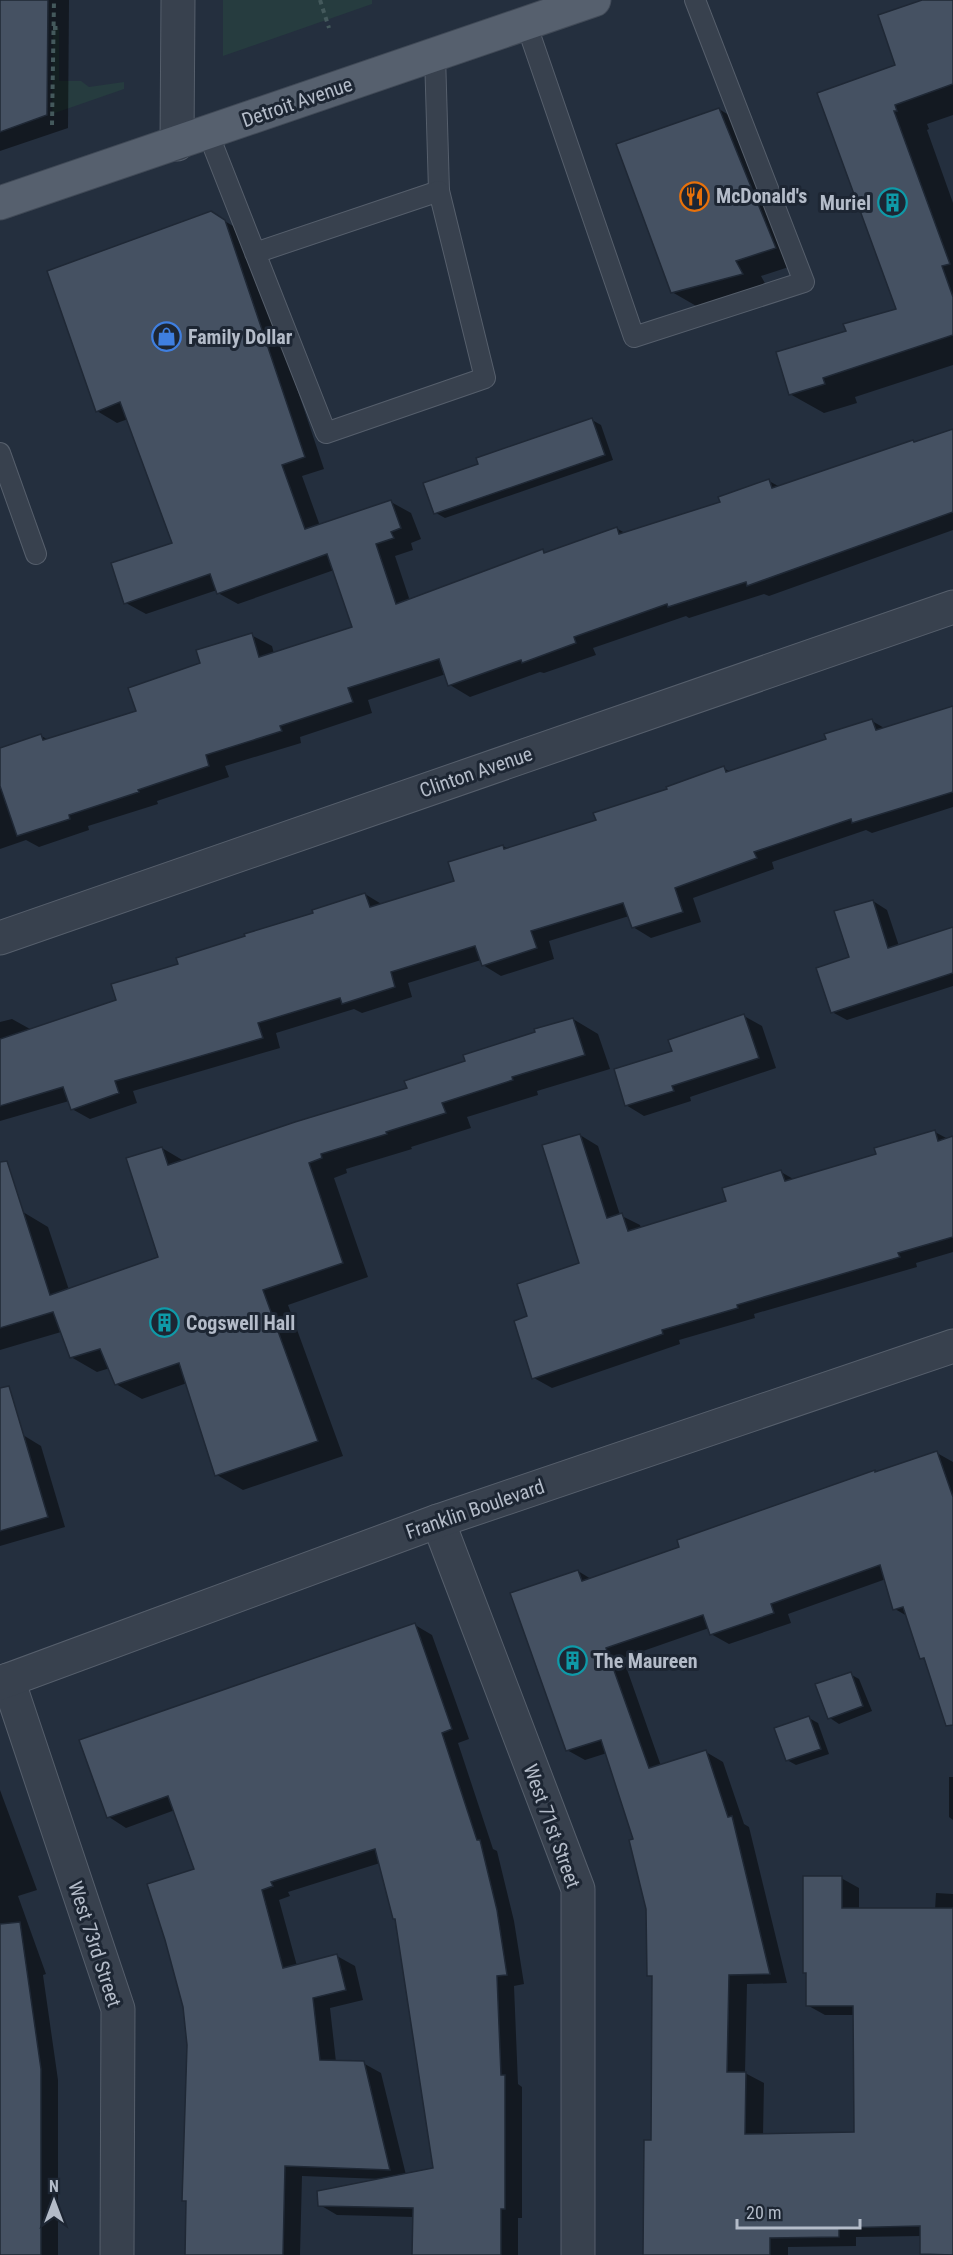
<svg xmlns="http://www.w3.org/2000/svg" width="953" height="2255" font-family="'Roboto Condensed',sans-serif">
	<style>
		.green { fill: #263c3f }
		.shadow { fill: #0007; fill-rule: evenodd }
		.building { fill: #455162; stroke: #1f2835; stroke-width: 1.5 }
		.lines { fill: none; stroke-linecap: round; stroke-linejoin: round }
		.service-casing { stroke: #565f6c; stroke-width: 22 }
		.minor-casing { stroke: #565f6c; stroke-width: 35 }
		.tertiary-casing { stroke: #565f6c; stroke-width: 35 }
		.primary-casing { stroke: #414a57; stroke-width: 35 }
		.path { stroke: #44595c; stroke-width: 4; stroke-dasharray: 4.5 4.5; stroke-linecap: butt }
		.service { stroke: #38414e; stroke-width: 20 }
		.minor { stroke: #38414e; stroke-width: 33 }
		.tertiary { stroke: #38414e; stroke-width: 33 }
		.primary { stroke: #56606e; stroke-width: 33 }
		.labels { text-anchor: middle; stroke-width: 6; stroke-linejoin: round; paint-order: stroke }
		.street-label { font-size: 20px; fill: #b4bcc9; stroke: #1d2633 }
		.poi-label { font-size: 20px; font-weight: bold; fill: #b4bcc9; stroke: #1d2633; text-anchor: start }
	</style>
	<rect width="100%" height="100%" fill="#242f3e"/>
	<g class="green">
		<polygon points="223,0 372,0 372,4 223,56"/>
		<polygon points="53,28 59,28 59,81 81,81 89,87 124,82 124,89 52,114"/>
	</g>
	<g class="shadow">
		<polygon points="0,0 69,0 68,128 0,151"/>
		<polygon points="930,0 953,0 953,115 927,124 929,129 927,130 953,203 953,365 855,397 857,403 824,413 790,394 847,332 898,310 819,94 897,66"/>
		<polygon points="719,109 745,125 801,263 761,276 768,289 698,307 672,292"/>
		<polygon points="211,213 245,233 324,469 302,476 320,526 391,502 411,513 421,539 411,543 413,550 395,556 410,601 543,551 546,553 616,528 625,533 722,503 769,481 780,487 953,430 953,530 769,596 764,594 689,618 686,616 593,648 596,655 544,673 540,672 470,697 450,685 446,674 368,700 372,713 300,737 301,743 225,766 229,777 157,801 158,804 88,826 89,830 39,847 26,840 0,849 0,750 41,736 49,740 137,712 202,664 251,635 272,646 274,654 353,628 334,570 238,604 218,593 217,590 146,614 126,603 173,544 128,419 117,423 97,411"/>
		<polygon points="592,420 601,425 613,460 445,518 436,513 480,465"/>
		<polygon points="953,707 953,807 872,833 866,830 772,862 774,869 693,898 701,922 651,938 633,927 629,916 549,941 554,959 501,976 483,965 481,960 408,983 412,997 362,1013 354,1009 276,1033 280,1048 133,1091 137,1103 90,1119 72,1109 69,1101 0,1121 0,1022 12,1019 30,1029 118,1001 180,965 365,894 383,905 456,882 503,846 508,849 598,821 723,768 731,772 828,740 872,721 886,729"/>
		<polygon points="873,901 887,910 899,946 953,929 953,986 847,1020 832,1012"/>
		<polygon points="744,1016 762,1026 776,1068 690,1097 691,1101 644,1116 626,1105 674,1052"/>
		<polygon points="573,1019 598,1034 610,1069 537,1091 538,1095 467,1117 471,1128 411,1147 412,1149 346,1169 347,1173 334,1178 368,1277 288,1305 343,1456 243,1490 217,1475 187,1383 142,1399 116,1384 110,1368 97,1372 71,1357 61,1332 0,1350 0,1219 23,1212 48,1227 69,1290 160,1258 162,1148 184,1161 409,1089"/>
		<polygon points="935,1132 948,1139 953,1138 953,1252 916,1263 917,1267 754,1314 755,1318 679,1340 680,1344 552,1388 534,1378 529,1317 581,1264 580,1135 598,1146 620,1215 640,1225 641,1228 728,1202 781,1172 795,1180 878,1155"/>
		<polygon points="23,1435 41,1446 65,1527 0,1546 0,1442"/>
		<polygon points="937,1453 953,1462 953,1714 927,1661 921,1658 907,1616 895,1609 886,1579 788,1614 791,1623 729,1644 711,1634 709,1628 623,1658 661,1766 706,1752 723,1762 744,1824 749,1827 787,1983 747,1984 745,2073 764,2083 763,2135 856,2133 854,2015 825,2015 807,2005 807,1974 805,1972 841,1878 859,1888 859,1910 935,1910 936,1893 953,1894 953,2255 921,2254 921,2236 856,2237 856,2246 788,2247 788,2255 646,2255 652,2142 654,1978 649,1975 647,1909 635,1840 607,1753 585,1760 567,1750 578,1571 591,1579"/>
		<path d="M415 1625 432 1635 469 1739 458 1743 493 1849 497 1851 514 1921 524 1984 514 1986 518 2084 522 2087V2218H518V2255H414V2217L337 2215 320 2205 382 2179 302 2176 300 2255H186L187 2202 184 2200 196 1870 175 1810 126 1828 109 1817ZM380 1863 394 1918 397 1920 435 2170 406 2175 381 2073 363 2063 336 2062 330 2008 363 2000 355 1966 337 1956 297 1966 279 1900 290 1896 288 1892Z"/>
		<polygon points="850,1674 859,1679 872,1711 839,1724 830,1718 817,1685"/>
		<polygon points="809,1718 818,1723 829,1754 796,1765 787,1760"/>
		<polygon points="949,1777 953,1777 953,1820 949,1817"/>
		<polygon points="0,1790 37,1890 18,1896 46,1974 43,1975 58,2080 58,2255 0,2255"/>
	</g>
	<g class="building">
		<polygon points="0,0 48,0 47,115 0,132"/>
		<polygon points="922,0 953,0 953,84 895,105 897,111 894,111 950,264 942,266 953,297 953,335 823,378 825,384 789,395 776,352 846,331 843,324 896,309 817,93 895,65 878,15"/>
		<polygon points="719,108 776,248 736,261 743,274 671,293 616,144"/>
		<polygon points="211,211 225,220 305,457 282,465 305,529 391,500 401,528 391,532 394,538 376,544 396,604 543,549 544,553 617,527 619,534 720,502 718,497 769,479 772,488 913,440 914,442 953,429 953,512 747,586 746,582 668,607 667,604 574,637 576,643 522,663 521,660 448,686 439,659 348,688 353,702 280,726 282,731 206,755 209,766 138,790 139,792 69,815 70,819 17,836 0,786 0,748 41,734 43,740 136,711 128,688 200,663 196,650 252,633 259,657 352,627 327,554 217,594 210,574 124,604 111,563 172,543 120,402 96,412 47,271"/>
		<polygon points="592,418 605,455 434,514 423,483 478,464 476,458"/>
		<polygon points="953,706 953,792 852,823 851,819 754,852 757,858 675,888 683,912 632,928 623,903 531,931 537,948 482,966 475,946 391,972 395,987 342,1004 340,998 258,1023 263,1038 115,1081 119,1093 71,1110 63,1087 0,1106 0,1039 116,1000 111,984 178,964 176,958 245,936 244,934 313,913 312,910 365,893 370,907 454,881 448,862 503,845 504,849 596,820 593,813 667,789 666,787 724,766 726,772 826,739 824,734 872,719 876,730"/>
		<polygon points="873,900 888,948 953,927 953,973 831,1013 816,968 849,957 834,911"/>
		<polygon points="744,1014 759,1058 672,1086 674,1091 625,1106 614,1069 672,1051 668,1040"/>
		<polygon points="573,1018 585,1055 512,1077 513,1080 442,1103 446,1113 386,1132 387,1134 321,1154 322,1158 309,1163 343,1263 263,1290 318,1441 215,1476 179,1363 115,1385 100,1349 70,1358 53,1312 0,1328 0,1162 7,1161 50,1295 158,1257 126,1158 162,1147 168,1165 295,1122 407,1088 404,1081 465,1061 463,1055 535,1032 534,1029"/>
		<polygon points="935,1130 938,1141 953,1136 953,1237 898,1253 900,1257 737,1305 738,1308 662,1330 663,1334 532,1379 514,1321 527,1316 517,1284 579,1263 542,1145 580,1134 607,1218 622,1213 628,1231 726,1201 722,1188 781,1170 785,1181 876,1154 874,1148"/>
		<polygon points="9,1386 48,1517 0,1531 0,1388"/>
		<polygon points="937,1451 953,1497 953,1725 946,1726 924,1658 920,1659 903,1607 893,1610 880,1565 771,1604 774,1613 710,1635 703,1615 606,1648 649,1768 706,1750 728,1817 732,1816 770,1974 729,1975 727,2072 746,2072 745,2134 854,2132 853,2006 806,2006 806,1973 803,1973 803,1876 842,1876 842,1908 953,1908 953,2255 920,2254 920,2226 839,2228 839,2237 770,2238 770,2255 643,2255 644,2140 651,2140 652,1976 647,1976 646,1909 629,1840 633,1839 601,1740 566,1751 510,1593 578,1570 582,1581 679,1547 677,1540 875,1470 875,1472"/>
		<polygon points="415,1623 452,1729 442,1733 477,1840 480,1840 497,1910 507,1975 497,1976 501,2075 505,2075 505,2209 501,2209 501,2255 412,2255 413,2208 318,2206 317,2191 433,2168 395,1919 393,1919 375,1849 271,1882 273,1886 262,1890 283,1968 337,1954 346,1990 313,1998 320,2060 364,2061 390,2170 285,2166 283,2255 185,2255 186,2201 182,2201 187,2045 183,2007 165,1940 147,1884 194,1869 168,1796 107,1818 79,1740"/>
		<polygon points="851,1672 863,1706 828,1719 815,1684"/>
		<polygon points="809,1716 821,1749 786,1761 774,1728"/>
		<polygon points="20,1922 41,2069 41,2255 0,2255 0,1924"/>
	</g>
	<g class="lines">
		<defs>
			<g id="service">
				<polyline points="526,23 634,337 804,282 695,0"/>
				<polyline points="435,55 439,191"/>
				<path d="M208 133C248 233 287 333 326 433L485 378 439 191 255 253"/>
				<polyline points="0,453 36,554"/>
			</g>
			<g id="minor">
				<polyline points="0,938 953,607"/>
				<polyline points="438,1521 578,1889 578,2255"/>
				<polyline points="8,1680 118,2009 117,2255"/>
			</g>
			<g id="tertiary">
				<polyline points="177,144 178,0"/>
				<polyline points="0,1683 438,1521 953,1346"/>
			</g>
			<polyline id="primary" points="0,203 594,0"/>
		</defs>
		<use href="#service" class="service-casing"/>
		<use href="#minor" class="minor-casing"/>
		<use href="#tertiary" class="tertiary-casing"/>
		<use href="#primary" class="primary-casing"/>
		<g class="path">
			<polyline points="320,0 329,28"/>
			<polyline points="53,28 59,28"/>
			<polyline points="52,125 54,0"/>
		</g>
		<use href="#service" class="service"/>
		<use href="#minor" class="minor"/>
		<use href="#tertiary" class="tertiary"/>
		<use href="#primary" class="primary"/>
	</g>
	<defs>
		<symbol id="restaurant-ring" viewBox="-11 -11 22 22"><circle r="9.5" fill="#1d2633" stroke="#e8710a" stroke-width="1.5"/><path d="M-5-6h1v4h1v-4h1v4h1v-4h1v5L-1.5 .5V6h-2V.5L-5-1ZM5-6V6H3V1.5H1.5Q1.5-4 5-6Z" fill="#e8710a"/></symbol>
		<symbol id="building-ring" viewBox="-11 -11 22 22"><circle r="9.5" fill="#1d2633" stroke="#0f9aa8" stroke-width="1.5"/><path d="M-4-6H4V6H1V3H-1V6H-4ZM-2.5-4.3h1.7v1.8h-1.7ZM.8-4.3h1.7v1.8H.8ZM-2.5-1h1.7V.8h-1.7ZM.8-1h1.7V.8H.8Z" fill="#0f9aa8"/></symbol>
		<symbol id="shop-ring" viewBox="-11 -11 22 22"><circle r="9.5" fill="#1d2633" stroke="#3f7fe0" stroke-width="1.5"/><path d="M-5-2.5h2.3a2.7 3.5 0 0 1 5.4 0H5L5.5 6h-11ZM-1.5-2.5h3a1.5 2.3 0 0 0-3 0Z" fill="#3f7fe0"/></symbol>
	</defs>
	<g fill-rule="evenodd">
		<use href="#restaurant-ring" x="678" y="180" width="33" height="33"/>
		<use href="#building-ring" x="876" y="186" width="33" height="33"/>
		<use href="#shop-ring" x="150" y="320" width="33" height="33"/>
		<use href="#building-ring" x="148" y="1306" width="33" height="33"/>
		<use href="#building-ring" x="556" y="1644" width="33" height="33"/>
	</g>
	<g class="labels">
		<g class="street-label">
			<text transform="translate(297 102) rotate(-19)" y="7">Detroit Avenue</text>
			<text transform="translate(476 772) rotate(-19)" y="7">Clinton Avenue</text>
			<text transform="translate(475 1509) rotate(-19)" y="7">Franklin Boulevard</text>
			<text transform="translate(552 1826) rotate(70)" y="7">West 71st Street</text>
			<text transform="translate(95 1944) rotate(72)" y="7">West 73rd Street</text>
		</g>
		<g class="poi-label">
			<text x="716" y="203">McDonald's</text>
			<text x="871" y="210" text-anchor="end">Muriel</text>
			<text x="188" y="344">Family Dollar</text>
			<text x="186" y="1330">Cogswell Hall</text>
			<text x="593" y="1668">The Maureen</text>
		</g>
	</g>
	<g transform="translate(54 2201)" stroke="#1d2633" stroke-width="4.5" paint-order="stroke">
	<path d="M0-4.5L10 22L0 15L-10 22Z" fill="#b4bcc9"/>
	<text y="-9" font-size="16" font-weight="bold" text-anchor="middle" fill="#b4bcc9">N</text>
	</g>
	<path d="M737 2219v9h123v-9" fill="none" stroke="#b4bcc9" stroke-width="3"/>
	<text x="746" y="2219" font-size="18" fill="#b4bcc9" stroke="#1d2633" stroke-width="4.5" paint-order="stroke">20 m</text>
</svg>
